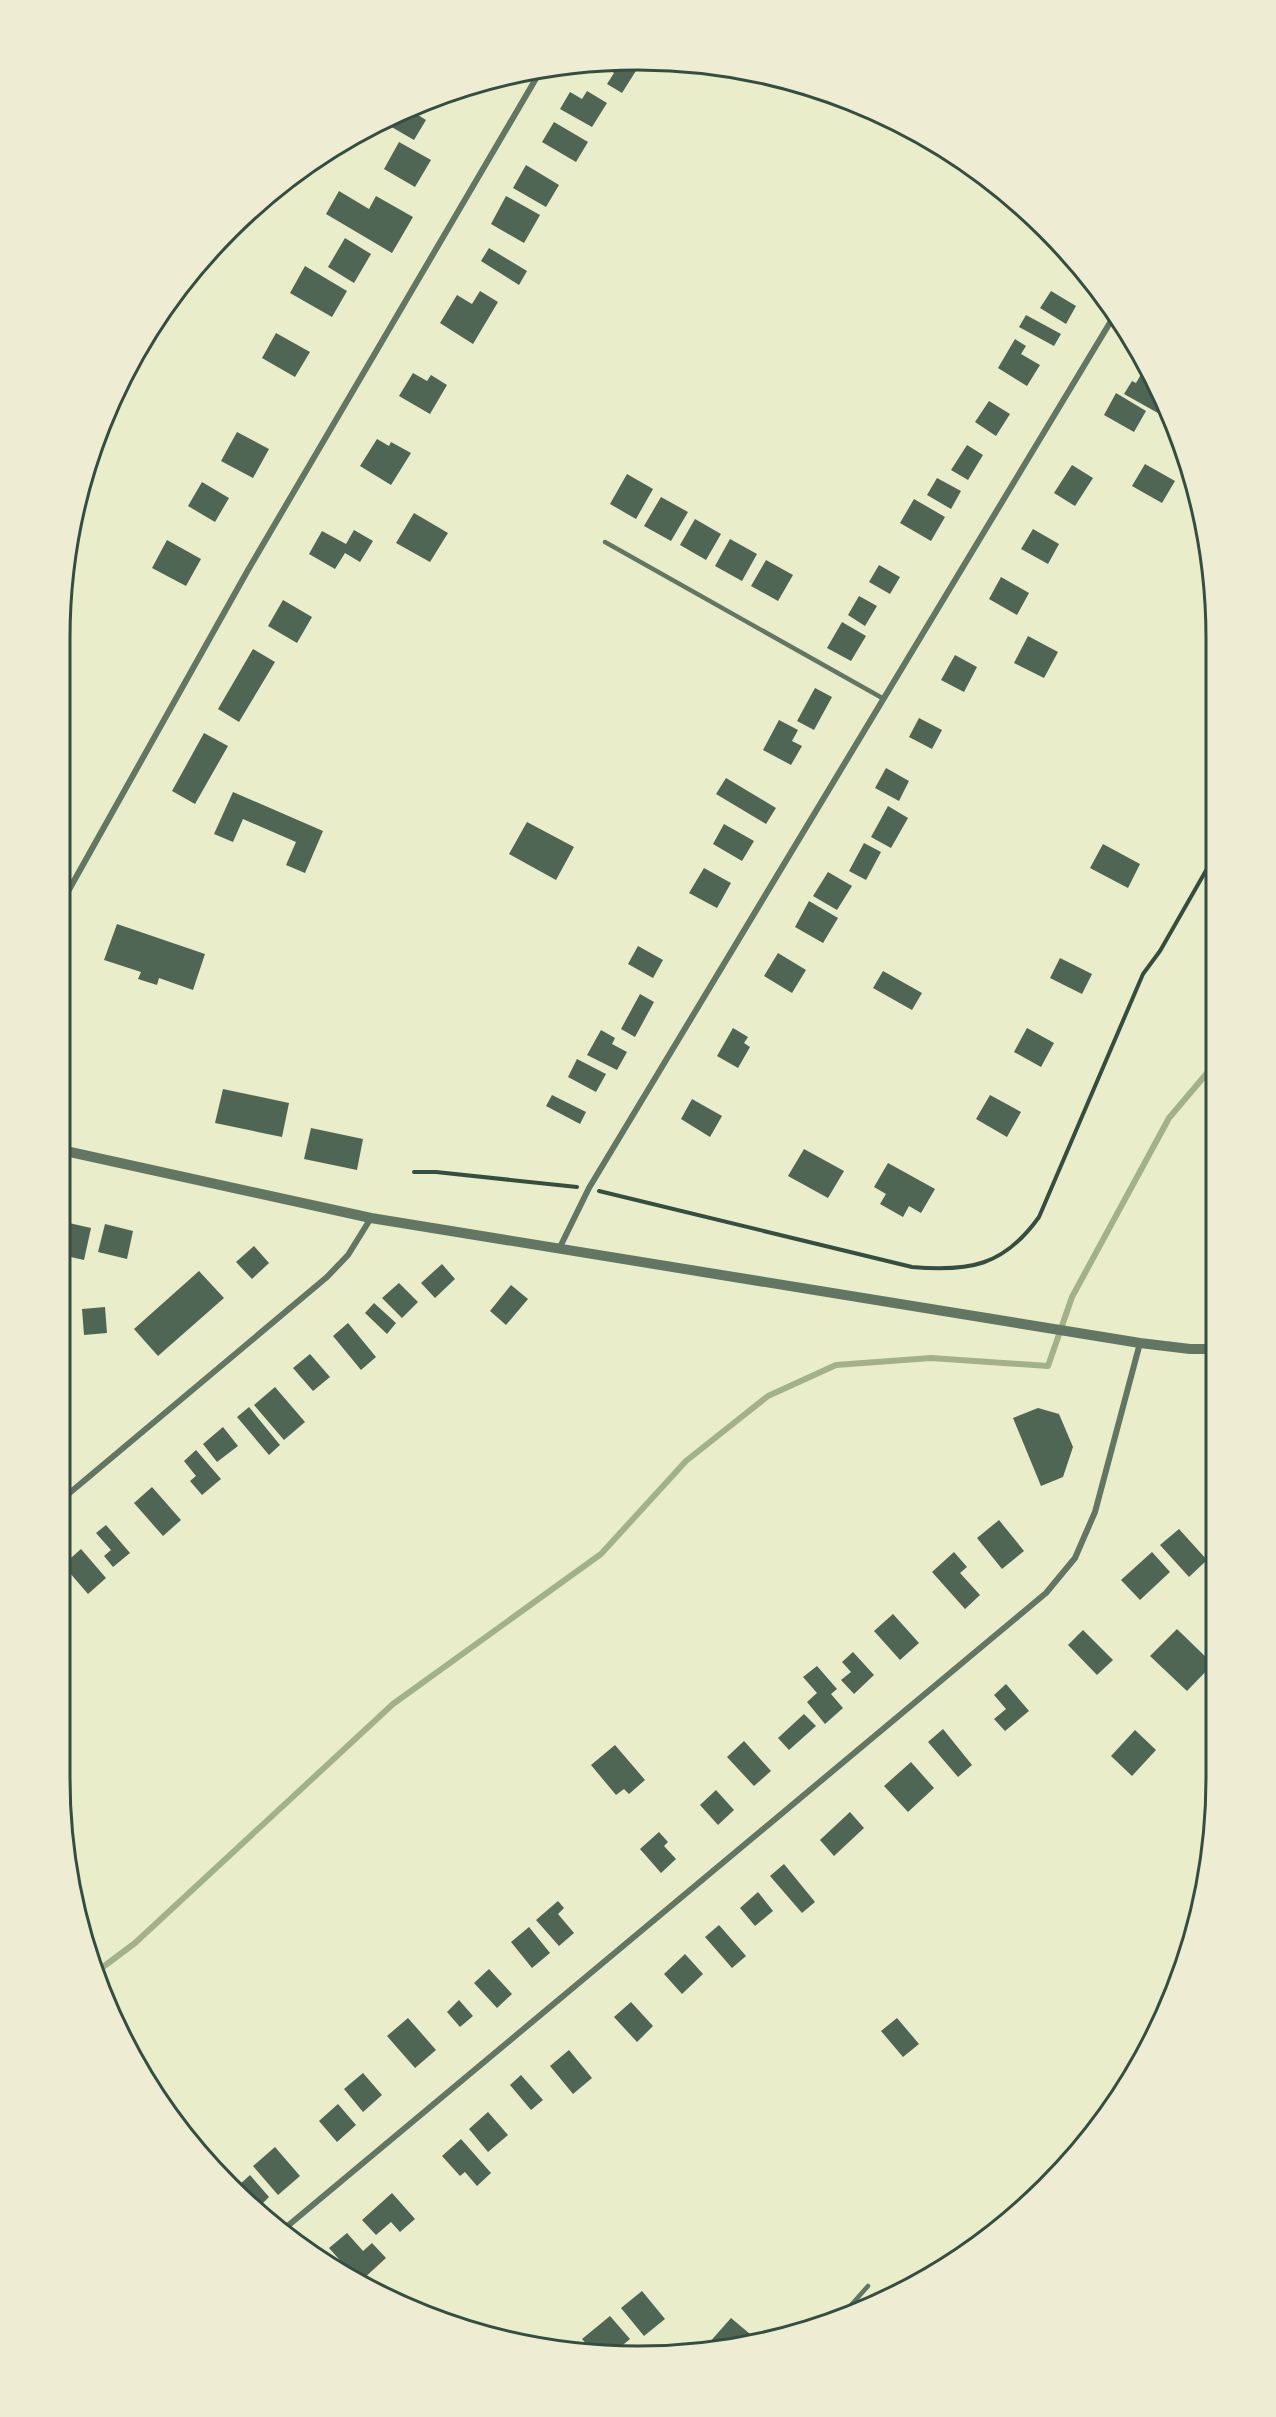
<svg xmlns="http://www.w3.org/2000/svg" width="1276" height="2417" font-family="'Playfair Display',serif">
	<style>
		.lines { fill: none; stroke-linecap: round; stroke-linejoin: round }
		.stream { stroke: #a3b18a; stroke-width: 6 }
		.building { fill: #4f6655 }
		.path { stroke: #344e41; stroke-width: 4 }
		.service { stroke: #617663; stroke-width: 4.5 }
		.minor { stroke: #617663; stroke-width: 6 }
		.tertiary { stroke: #617663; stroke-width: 10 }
		.rim { fill: none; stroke: #344e41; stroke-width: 3 }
	</style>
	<rect width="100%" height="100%" fill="#e9edc9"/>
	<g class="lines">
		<polyline class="stream" points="95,1973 135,1943 393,1704 601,1554 686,1461 768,1396 836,1365 931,1358 1048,1366 1072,1297 1169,1118 1213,1066"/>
	</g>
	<g class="building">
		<polygon points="635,63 639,66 622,93 607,84 614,73 603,66 605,64"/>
		<polygon points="587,91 607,103 592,127 560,109 570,92 582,99"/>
		<polygon points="444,94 438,106 430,101"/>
		<polygon points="429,101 423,111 417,107 418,106"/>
		<polygon points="410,110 426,120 414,140 383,122"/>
		<polygon points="554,122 588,142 576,162 542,142"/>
		<polygon points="399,142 431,160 415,187 384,169"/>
		<polygon points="526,165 559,185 546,207 513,188"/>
		<polygon points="339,191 369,209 376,196 413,217 392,253 326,214"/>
		<polygon points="506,196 540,215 524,243 491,224"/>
		<polygon points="345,238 371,254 354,283 328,267"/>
		<polygon points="489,248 527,271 519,285 481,261"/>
		<polygon points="305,266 347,291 332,317 290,293"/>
		<polygon points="480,291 498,302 473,344 440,323 457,295 472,304"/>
		<polygon points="1051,291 1076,306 1066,324 1040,308"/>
		<polygon points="1026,315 1061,334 1054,346 1019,327"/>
		<polygon points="276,333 310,352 295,377 262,358"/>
		<polygon points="1015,339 1026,346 1021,354 1040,365 1027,386 998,368"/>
		<polygon points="1143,371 1147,374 1168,410 1165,417 1124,394 1132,381 1136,383"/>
		<polygon points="413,373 427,381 431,375 447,385 430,414 399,396"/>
		<polygon points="1116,393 1146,411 1134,432 1104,415"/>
		<polygon points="989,401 1010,414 996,436 975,422"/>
		<polygon points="237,432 269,449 253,478 221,461"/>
		<polygon points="377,439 389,446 391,442 411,453 391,485 360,466"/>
		<polygon points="967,445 983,455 968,480 951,470"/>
		<polygon points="1145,464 1175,481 1162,503 1132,486"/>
		<polygon points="1072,465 1093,478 1075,506 1054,493"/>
		<polygon points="627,474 653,489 636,519 610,504"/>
		<polygon points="937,478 961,491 951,509 927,495"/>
		<polygon points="202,482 229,498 215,522 188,506"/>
		<polygon points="661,497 688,512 671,541 644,526"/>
		<polygon points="914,499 945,517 931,541 900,523"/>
		<polygon points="414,513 448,533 430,562 396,543"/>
		<polygon points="695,519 721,534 706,560 680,545"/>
		<polygon points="1033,529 1059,544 1048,564 1021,549"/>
		<polygon points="354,530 373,541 360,562 345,553 335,569 309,554 322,531 346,544"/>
		<polygon points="730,539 757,554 742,581 715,566"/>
		<polygon points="167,540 201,559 186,586 152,568"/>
		<polygon points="766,560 793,575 778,601 751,586"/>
		<polygon points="879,565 900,577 890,594 869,582"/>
		<polygon points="1001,577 1029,593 1017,615 989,599"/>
		<polygon points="859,596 877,606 865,626 848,615"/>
		<polygon points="283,600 312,617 297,643 268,626"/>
		<polygon points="842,622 866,636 851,661 827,648"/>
		<polygon points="1028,636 1058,652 1044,678 1014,663"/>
		<polygon points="253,649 275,662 239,722 218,709"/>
		<polygon points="955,655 977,667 964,692 941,680"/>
		<polygon points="815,688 832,697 814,730 797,721"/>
		<polygon points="919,718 942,730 932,749 909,737"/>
		<polygon points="779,720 798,730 792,741 802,746 791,765 763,750"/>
		<polygon points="204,733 228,746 195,804 172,791"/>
		<polygon points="886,768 909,781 899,801 875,788"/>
		<polygon points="726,778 776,808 766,824 716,794"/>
		<polygon points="233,792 323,831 305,873 286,865 296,842 243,819 233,842 214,834"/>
		<polygon points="888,806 908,818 891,848 871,837"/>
		<polygon points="527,822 574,847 556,880 509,854"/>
		<polygon points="724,824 754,841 742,861 713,844"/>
		<polygon points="864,843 881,852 866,880 849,871"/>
		<polygon points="1103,844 1140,864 1128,888 1090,868"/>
		<polygon points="704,868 731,883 717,908 689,893"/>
		<polygon points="828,872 852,886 837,910 813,896"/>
		<polygon points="809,901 838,918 823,943 795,927"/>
		<polygon points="117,924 205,954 193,990 159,978 157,985 138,979 141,972 104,960"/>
		<polygon points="638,946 663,960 653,978 628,964"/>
		<polygon points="778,953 806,970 792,993 764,976"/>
		<polygon points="1060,958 1092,974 1082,994 1050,978"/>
		<polygon points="883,971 922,993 912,1010 873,988"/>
		<polygon points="640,994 654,1002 635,1037 621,1029"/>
		<polygon points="733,1028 748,1037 744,1043 750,1047 738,1068 717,1056"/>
		<polygon points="1027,1028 1054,1043 1041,1067 1014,1052"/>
		<polygon points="601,1030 615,1038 612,1044 627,1052 617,1070 587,1055"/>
		<polygon points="577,1059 606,1074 596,1092 568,1077"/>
		<polygon points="223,1089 289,1103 282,1137 215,1123"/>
		<polygon points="552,1095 586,1112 580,1124 546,1106"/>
		<polygon points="990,1095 1021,1112 1007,1137 976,1119"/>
		<polygon points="692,1099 722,1116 710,1137 681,1119"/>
		<polygon points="311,1128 363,1139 357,1170 304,1159"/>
		<polygon points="804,1149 844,1171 828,1198 788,1176"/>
		<polygon points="888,1163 935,1189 921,1213 909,1206 903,1217 880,1204 886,1194 874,1187"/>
		<polygon points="69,1223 91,1228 84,1260 62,1255"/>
		<polygon points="105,1224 133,1231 127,1259 98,1252"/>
		<polygon points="254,1246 269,1263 252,1279 236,1262"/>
		<polygon points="442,1264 455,1279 435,1298 421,1283"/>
		<polygon points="199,1271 224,1298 158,1356 134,1329"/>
		<polygon points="399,1283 418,1302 402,1318 382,1298"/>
		<polygon points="511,1285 528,1299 506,1325 490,1311"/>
		<polygon points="374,1303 396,1323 387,1334 365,1313"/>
		<polygon points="105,1307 107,1333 84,1335 82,1309"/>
		<polygon points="348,1323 376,1357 361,1370 333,1336"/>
		<polygon points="310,1354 330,1377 313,1391 293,1368"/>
		<polygon points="275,1387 305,1422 284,1440 254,1405"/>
		<polygon points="249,1407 280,1445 269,1455 237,1417"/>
		<polygon points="1038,1408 1059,1414 1073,1447 1063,1477 1041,1486 1013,1418"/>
		<polygon points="223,1427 238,1446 217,1462 203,1444"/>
		<polygon points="196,1450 221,1479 202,1495 190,1481 196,1476 184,1461"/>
		<polygon points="152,1487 181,1520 163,1536 134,1503"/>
		<polygon points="999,1520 1024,1551 1002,1569 977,1538"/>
		<polygon points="106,1525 130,1553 113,1567 104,1556 111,1550 96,1533"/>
		<polygon points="1179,1529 1207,1560 1189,1577 1160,1545"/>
		<polygon points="81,1549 106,1578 88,1594 63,1565"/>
		<polygon points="954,1552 967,1567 960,1573 980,1595 965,1609 932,1572"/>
		<polygon points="1152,1552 1170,1572 1140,1600 1121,1580"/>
		<polygon points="893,1614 919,1643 900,1660 874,1631"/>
		<polygon points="1177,1629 1213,1664 1187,1691 1150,1656"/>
		<polygon points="1083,1630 1113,1660 1097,1675 1068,1645"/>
		<polygon points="853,1652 874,1675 854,1694 841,1680 851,1672 842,1662"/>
		<polygon points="817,1666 837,1689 831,1694 843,1708 825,1724 807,1702 817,1693 803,1677"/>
		<polygon points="1006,1684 1029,1711 1005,1731 994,1719 1006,1709 994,1695"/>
		<polygon points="804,1714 816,1726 789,1750 778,1738"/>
		<polygon points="943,1729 972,1765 958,1777 928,1742"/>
		<polygon points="1135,1730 1156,1750 1132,1776 1111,1756"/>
		<polygon points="744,1741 771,1771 754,1786 727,1757"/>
		<polygon points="615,1745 645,1780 629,1794 624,1789 616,1795 591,1765"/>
		<polygon points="911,1762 934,1788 908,1812 884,1786"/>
		<polygon points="716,1790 734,1810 718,1825 700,1805"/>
		<polygon points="850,1812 864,1828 834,1856 820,1840"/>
		<polygon points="659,1832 668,1842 664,1846 676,1859 661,1873 640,1849"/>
		<polygon points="784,1864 815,1902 802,1913 770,1876"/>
		<polygon points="758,1892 773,1911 755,1926 740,1908"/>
		<polygon points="558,1901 564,1908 558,1914 574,1933 559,1946 536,1920"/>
		<polygon points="719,1925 746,1956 732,1968 705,1937"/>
		<polygon points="529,1927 550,1953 532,1968 511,1942"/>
		<polygon points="685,1954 703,1974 682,1994 664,1974"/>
		<polygon points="489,1969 512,1994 497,2008 474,1983"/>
		<polygon points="459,2000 473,2016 460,2027 447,2012"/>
		<polygon points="631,2002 653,2026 637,2042 614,2017"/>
		<polygon points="408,2018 436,2050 415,2068 387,2036"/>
		<polygon points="897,2018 919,2044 903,2057 881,2031"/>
		<polygon points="569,2050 592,2078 573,2094 550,2066"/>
		<polygon points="363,2073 382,2095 363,2112 344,2089"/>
		<polygon points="521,2075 543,2100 531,2110 510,2085"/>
		<polygon points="338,2104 356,2125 337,2142 319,2121"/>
		<polygon points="488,2112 508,2135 488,2152 469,2129"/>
		<polygon points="461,2139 491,2173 477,2186 465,2172 460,2176 442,2156"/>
		<polygon points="275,2147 300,2176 278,2195 253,2166"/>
		<polygon points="250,2175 269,2197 260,2206 238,2186"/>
		<polygon points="392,2193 415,2219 400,2232 391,2222 376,2235 362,2220"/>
		<polygon points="347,2233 363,2251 372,2243 386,2258 362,2280 355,2277 329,2248"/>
		<polygon points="642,2291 665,2319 644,2336 621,2308"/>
		<polygon points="610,2316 630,2339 611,2355 596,2355 582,2339"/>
		<polygon points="731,2318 756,2339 713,2352 701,2352"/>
	</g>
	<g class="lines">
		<g class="path">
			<polyline points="414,1172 436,1172 577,1187"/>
			<path d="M599 1191 912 1267C969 1272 1004 1266 1039 1217L1143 974 1160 951 1212 860"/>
		</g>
		<g class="service">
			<polyline points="605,542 884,699"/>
			<polyline points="845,2312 868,2286"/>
		</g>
		<g class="minor">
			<polyline points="61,904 248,570 541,70"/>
			<polyline points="559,1249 589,1188 1114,316"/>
			<polyline points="60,1501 327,1277 348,1255 371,1218"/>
			<polyline points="284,2229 1046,1593 1075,1558 1095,1512 1140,1343"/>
		</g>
		<polyline class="tertiary" points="61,1150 371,1218 1140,1343 1190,1349 1213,1349"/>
	</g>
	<path d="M0 0H1276V2417H0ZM638 70H638A568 568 0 0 1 1206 638V1778A568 568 0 0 1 638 2346H638A568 568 0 0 1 70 1778V638A568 568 0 0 1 638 70Z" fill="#eeecd3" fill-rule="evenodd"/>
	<path class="rim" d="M638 70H638A568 568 0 0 1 1206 638V1778A568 568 0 0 1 638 2346H638A568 568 0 0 1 70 1778V638A568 568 0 0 1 638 70Z"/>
</svg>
